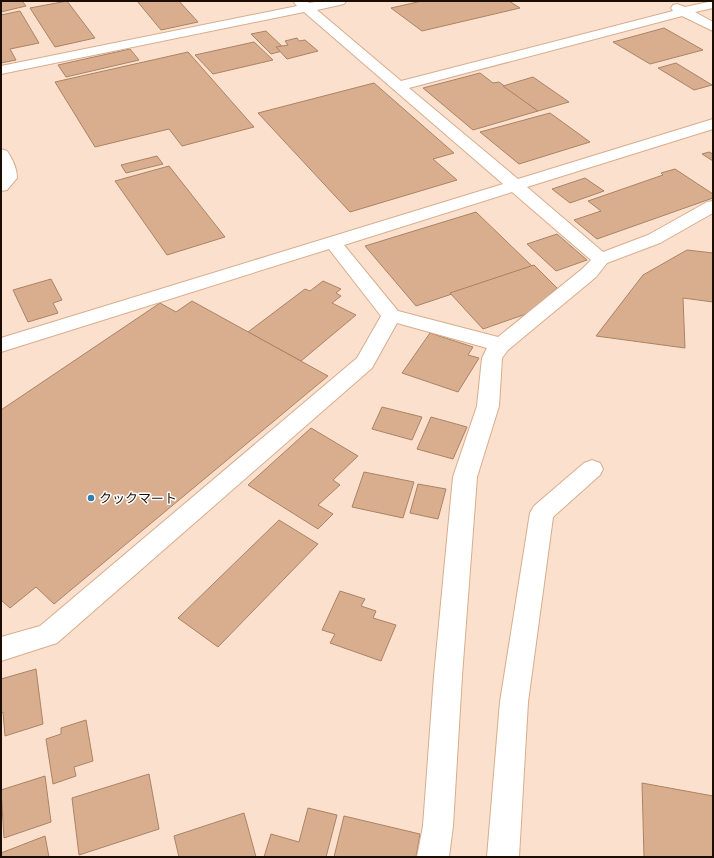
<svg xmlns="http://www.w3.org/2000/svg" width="714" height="858" font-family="Cabin,'Noto Sans JP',sans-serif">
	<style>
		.building { fill: #d9ae8e; stroke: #ab8364 }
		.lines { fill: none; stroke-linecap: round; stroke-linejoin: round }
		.minor-casing { stroke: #d8ad8d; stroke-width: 2 }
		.minor { fill: #fff; fill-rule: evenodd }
		.poi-dot { fill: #2e81b2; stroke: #fff; stroke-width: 1.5 }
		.labels { text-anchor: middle; stroke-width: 3; stroke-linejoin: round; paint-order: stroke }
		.poi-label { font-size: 13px; fill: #1c0d03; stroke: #fff; text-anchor: start }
	</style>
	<rect width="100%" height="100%" fill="#fbe0cd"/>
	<g class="building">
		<polygon points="1,1 22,1 26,6 1,12"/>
		<polygon points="67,1 95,38 55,47 30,8"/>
		<polygon points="137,1 179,1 198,22 161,30"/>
		<polygon points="422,1 509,1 520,8 422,31 391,8"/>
		<polygon points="20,11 39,43 10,49 16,60 1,63 1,15"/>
		<polygon points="664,28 703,50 650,64 613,42"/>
		<polygon points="266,31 286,50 271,54 251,34"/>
		<polygon points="297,38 299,41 305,40 318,51 287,59 276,47 288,45 285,41"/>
		<polygon points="254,42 273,60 213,74 195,55"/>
		<polygon points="130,49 139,60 66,77 58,65"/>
		<polygon points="188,52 254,127 182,146 169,129 95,147 55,82"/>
		<polygon points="676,63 712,85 694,90 658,68"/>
		<polygon points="480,73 493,83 499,82 538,111 473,130 423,88"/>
		<polygon points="533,77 569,102 538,111 503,86"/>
		<polygon points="374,83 454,153 433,159 457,180 350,212 258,113"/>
		<polygon points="550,113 590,142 519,164 480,132"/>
		<polygon points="709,152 713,154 713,161 702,154"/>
		<polygon points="157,156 163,164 126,173 121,165"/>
		<polygon points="169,166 225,237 167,255 115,181"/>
		<polygon points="675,169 713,194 713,198 597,239 574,220 601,211 588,201 663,175 661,173"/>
		<polygon points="585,178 604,191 570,203 552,189"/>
		<polygon points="476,212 533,267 416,306 365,246"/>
		<polygon points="557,234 587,260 556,271 527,244"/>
		<polygon points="687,250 713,253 713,302 683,298 685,348 596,336 643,275"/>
		<polygon points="534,265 557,288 529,313 483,329 450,293"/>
		<polygon points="51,279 62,300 53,303 58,313 28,322 13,290"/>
		<polygon points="323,281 341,289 336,293 341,296 332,303 356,315 301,361 248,332 305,289 310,291"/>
		<polygon points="192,301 328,376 54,604 36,587 10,608 1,600 1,410 160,303 176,312"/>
		<polygon points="430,333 473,347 468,355 479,358 458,392 402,373"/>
		<polygon points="382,407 422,417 412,440 372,429"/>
		<polygon points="431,417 467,427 453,459 417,449"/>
		<polygon points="311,428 358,456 333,480 340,485 318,505 333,514 318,529 248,485"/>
		<polygon points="364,472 414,482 403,518 352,507"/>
		<polygon points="418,484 446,489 438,519 410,513"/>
		<polygon points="279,520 318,544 218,647 178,618"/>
		<polygon points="340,591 365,599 361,606 376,611 373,618 396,625 381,661 330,643 335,634 322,630"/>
		<polygon points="36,669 43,724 5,736 3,712 1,713 1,679"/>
		<polygon points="86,720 93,761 74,767 76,776 53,784 46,739 61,734 61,728"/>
		<polygon points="149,774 159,829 79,855 72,798"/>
		<polygon points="45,776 51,822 4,838 1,790"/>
		<polygon points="642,783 713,796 713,857 644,857"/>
		<polygon points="308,808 337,815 326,857 264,857 271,834 299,842"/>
		<polygon points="244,813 256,857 179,857 174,836"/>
		<polygon points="344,816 420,834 416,857 334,857"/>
		<polygon points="45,836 49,857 1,857 1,853"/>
	</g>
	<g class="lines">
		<defs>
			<g id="minor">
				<path d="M293 1H307L309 3 321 1H346L344 4 317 10 401 81 673 11 671 8 673 5 677 4 685 7 713 1V8L695 12 713 22V31L682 16 409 88 518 179 713 119V129L527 187 603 252 648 235 707 202 713 201V213L660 243 607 263 596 277 508 350 502 358 499 406 477 477 462 676 453 826 449 857H417L423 826 434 676 453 477 477 406 482 358 487 348 397 323 372 368 57 643 1 661V637L40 626 357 358 381 316 329 249 1 352V338L503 184 304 12 1 74V66L297 6ZM512 192 591 260 582 269 498 337 398 311 344 245Z"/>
				<path d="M1 149 7 151C12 158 17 169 17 178L7 190 1 191Z"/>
				<polygon points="592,460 600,463 603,469 600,475 553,517 528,702 519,857 487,857 500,702 530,513 534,506 584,463"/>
			</g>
		</defs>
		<use href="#minor" class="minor-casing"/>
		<use href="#minor" class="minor"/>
	</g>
	<circle class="poi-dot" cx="91" cy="498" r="4"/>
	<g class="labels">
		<g class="poi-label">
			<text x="99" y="503">クックマート</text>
		</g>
	</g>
	<rect width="714" height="858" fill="none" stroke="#1c0d03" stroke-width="4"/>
</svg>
